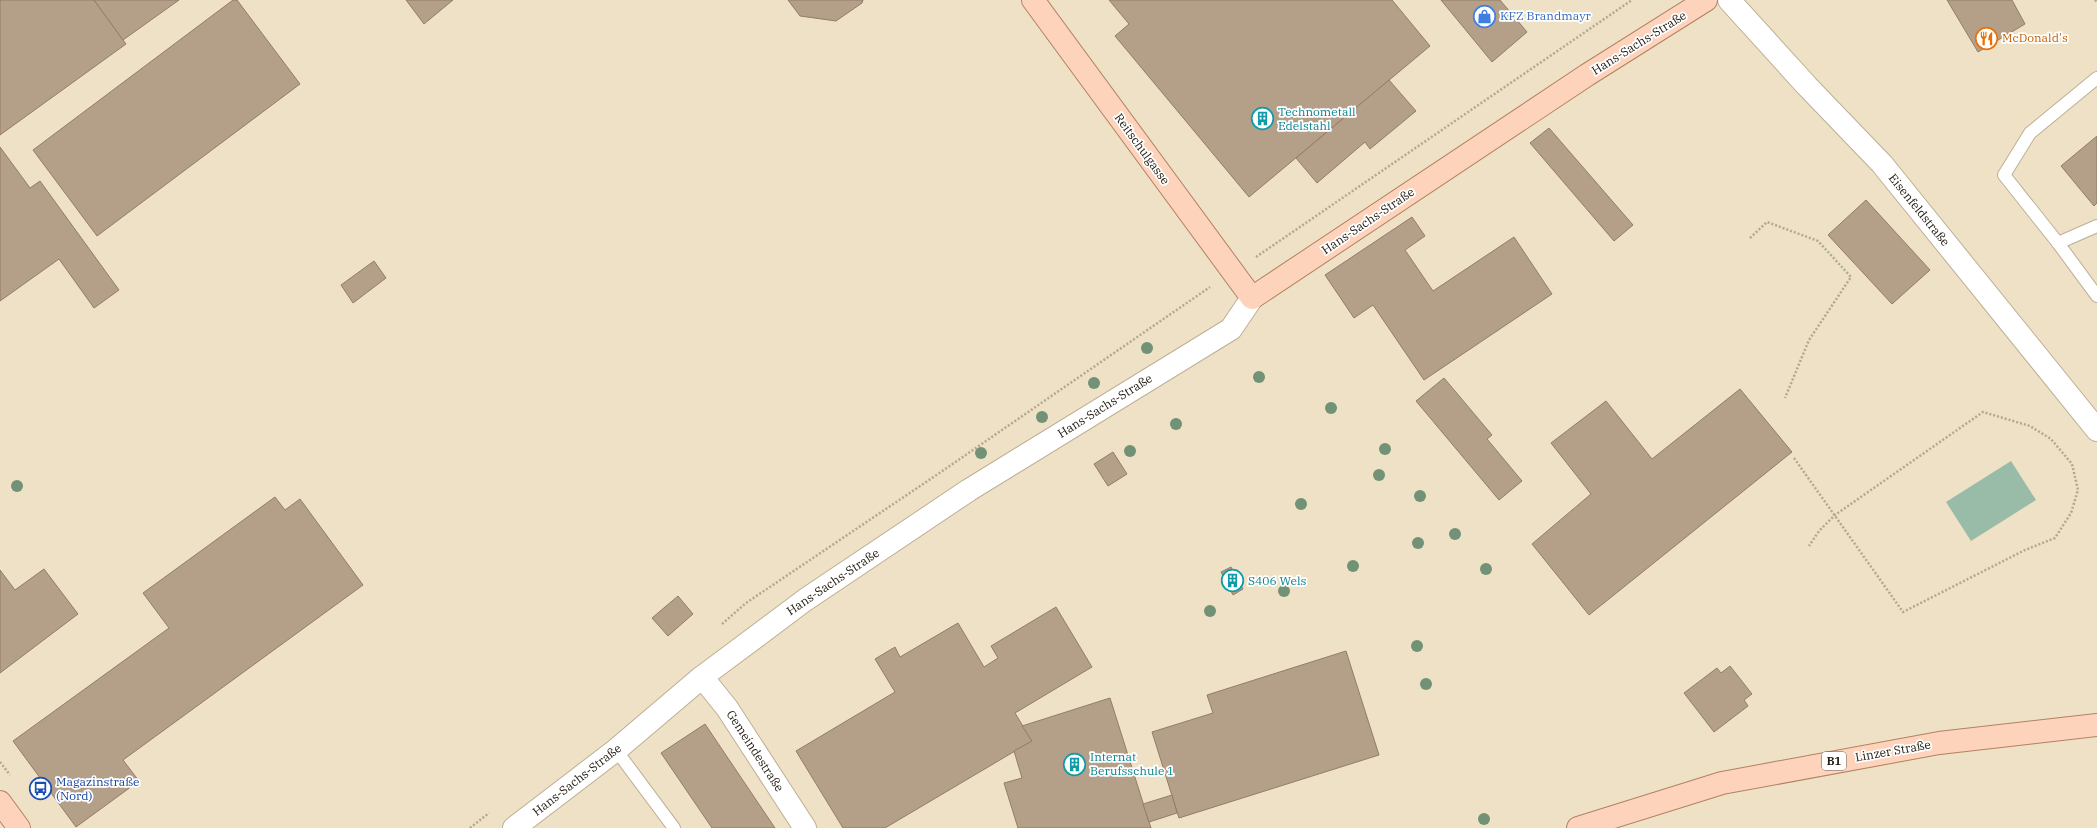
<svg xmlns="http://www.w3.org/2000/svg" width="2097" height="828" font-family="'IBM Plex Serif',serif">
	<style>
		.pitch { fill: #99bca8 }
		.building { fill: #b49f89; stroke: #927d68 }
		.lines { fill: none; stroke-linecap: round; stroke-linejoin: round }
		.service-casing { stroke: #bdaf95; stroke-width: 14 }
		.minor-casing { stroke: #bdaf95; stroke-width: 24 }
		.tertiary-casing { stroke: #bdaf95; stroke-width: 24 }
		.primary-casing { stroke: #b28163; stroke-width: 24 }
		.path { stroke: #b2a790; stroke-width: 2.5; stroke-dasharray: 2 2; stroke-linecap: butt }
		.service { stroke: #fff; stroke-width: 12 }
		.minor { stroke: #fff; stroke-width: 22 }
		.tertiary { stroke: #fff; stroke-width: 22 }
		.primary { stroke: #fed3bb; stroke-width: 22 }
		.tree { fill: #719276 }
		.labels { text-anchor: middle; stroke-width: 3.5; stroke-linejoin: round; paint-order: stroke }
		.shield { fill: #fff; stroke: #66635c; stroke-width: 1 }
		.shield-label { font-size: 11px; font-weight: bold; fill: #252016 }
		.shop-label { font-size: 12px; fill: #366cbe; stroke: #fff; text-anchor: start }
		.food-label { font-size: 12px; fill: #c56008; stroke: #fff; text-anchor: start }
		.street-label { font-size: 12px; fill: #252016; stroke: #fff }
		.culture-label { font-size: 12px; fill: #0d838f; stroke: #fff; text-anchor: start }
		.transit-label { font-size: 12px; fill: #164399; stroke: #fff; text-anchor: start }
	</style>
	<rect width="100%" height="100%" fill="#efe1c5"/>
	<polygon class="pitch" points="2011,461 2036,500 1971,541 1946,502"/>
	<g class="building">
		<polygon points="0,0 94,0 126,44 0,135"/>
		<polygon points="94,0 179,0 123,40"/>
		<polygon points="233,0 237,0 300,84 97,236 33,150"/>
		<polygon points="406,0 453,0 424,24"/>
		<polygon points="788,0 863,0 862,3 836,21 800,16"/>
		<polygon points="1109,0 1392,0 1430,46 1249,197 1115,36 1129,24"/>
		<polygon points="1441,0 1500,0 1527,32 1492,62"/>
		<polygon points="1947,0 2012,0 2025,24 1978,52"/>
		<polygon points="1389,80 1416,111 1370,149 1365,142 1317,183 1296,158"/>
		<polygon points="1549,128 1633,225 1614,241 1530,143"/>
		<polygon points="2097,136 2097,203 2094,206 2061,166"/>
		<polygon points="0,147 30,188 40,181 119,290 94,308 59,259 0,301"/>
		<polygon points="1866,200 1930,270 1892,304 1828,235"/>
		<polygon points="1412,217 1425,236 1405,250 1433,291 1514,237 1552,294 1424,380 1373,305 1354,318 1325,275"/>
		<polygon points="374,261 386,278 353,303 341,285"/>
		<polygon points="1444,378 1492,435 1487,439 1522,481 1499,500 1416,401"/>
		<polygon points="1740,389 1792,452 1589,615 1532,544 1591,494 1551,443 1606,401 1652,459"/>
		<polygon points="1113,452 1127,474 1108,486 1094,464"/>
		<polygon points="275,497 285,510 300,499 363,585 123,760 139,781 76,827 13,741 169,628 143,593"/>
		<polygon points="1231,567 1243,589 1233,595 1221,572"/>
		<polygon points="44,569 78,614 0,673 0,570 15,590"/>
		<polygon points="678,596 693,614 668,636 652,618"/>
		<polygon points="1056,607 1092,667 1015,713 1032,741 885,828 843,828 796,751 895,692 875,659 895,647 900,657 958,623 984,667 998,658 991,646"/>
		<polygon points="1346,651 1379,755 1179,818 1152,732 1213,713 1207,695"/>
		<polygon points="1730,666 1752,694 1744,700 1748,706 1714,732 1684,693 1717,668 1721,673"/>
		<polygon points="1110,698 1151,828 1018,828 1004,783 1022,778 1014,751 1032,741 1022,726"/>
		<polygon points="705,724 775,828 712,828 661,753"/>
		<polygon points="1172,795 1177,813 1149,822 1143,804"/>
	</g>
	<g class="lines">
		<defs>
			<g id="service">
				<polyline points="2097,78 2030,133 2004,175 2058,243 2097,296"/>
				<polyline points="2058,243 2097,226"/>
				<polyline points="616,750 674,828"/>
			</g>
			<g id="minor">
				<polyline points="1729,0 1807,86 1882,164 2097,430"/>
				<polyline points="702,677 727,708 805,828"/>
			</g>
			<polyline id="tertiary" points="514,828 616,750 702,677 805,600 969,490 1231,329 1252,298"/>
			<g id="primary">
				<polyline points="1033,0 1252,298 1587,75 1706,0"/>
				<polyline points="0,802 19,828"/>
				<polyline points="1578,828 1722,783 1939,743 2097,725"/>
			</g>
		</defs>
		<use href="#service" class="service-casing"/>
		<use href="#minor" class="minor-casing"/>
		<use href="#tertiary" class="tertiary-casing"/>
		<use href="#primary" class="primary-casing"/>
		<g class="path">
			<polyline points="2095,0 2097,2"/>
			<polyline points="1750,238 1767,222 1818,241 1851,277 1809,340 1785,398"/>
			<polyline points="1256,257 1632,0"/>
			<polyline points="1794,458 1903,612 2025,550 2055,538 2071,513 2078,490 2072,464 2051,439 2030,426 1983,412 1835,515 1819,531 1809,546"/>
			<polyline points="722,624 746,603 938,474 1210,287"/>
			<polyline points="0,762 10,775"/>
			<polyline points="470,828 489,813"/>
		</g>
		<use href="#service" class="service"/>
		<use href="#minor" class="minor"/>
		<use href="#tertiary" class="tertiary"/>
		<use href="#primary" class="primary"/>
	</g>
	<g class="tree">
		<circle cx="1147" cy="348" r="6"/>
		<circle cx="1259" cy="377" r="6"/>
		<circle cx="1094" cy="383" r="6"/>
		<circle cx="1331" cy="408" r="6"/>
		<circle cx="1042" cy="417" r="6"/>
		<circle cx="1176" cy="424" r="6"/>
		<circle cx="1385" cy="449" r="6"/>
		<circle cx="1130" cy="451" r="6"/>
		<circle cx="981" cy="453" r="6"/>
		<circle cx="1379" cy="475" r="6"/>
		<circle cx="17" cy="486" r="6"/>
		<circle cx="1420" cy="496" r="6"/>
		<circle cx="1301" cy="504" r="6"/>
		<circle cx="1455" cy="534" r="6"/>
		<circle cx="1418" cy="543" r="6"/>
		<circle cx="1353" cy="566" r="6"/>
		<circle cx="1486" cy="569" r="6"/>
		<circle cx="1284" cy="591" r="6"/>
		<circle cx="1210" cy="611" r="6"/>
		<circle cx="1417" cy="646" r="6"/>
		<circle cx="1426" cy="684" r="6"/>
		<circle cx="1484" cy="819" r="6"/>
	</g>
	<defs>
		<symbol id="shop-ring" viewBox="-11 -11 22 22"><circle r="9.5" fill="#fff" stroke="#3f7fe0" stroke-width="1.5"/><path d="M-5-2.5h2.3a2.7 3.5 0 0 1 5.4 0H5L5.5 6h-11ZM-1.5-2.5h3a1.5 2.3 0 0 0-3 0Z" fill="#3f7fe0"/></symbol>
		<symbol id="restaurant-ring" viewBox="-11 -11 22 22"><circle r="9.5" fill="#fff" stroke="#e8710a" stroke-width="1.5"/><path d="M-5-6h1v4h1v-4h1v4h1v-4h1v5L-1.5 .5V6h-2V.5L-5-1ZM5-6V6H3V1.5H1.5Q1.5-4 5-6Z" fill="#e8710a"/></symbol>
		<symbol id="building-ring" viewBox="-11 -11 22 22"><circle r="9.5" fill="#fff" stroke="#0f9aa8" stroke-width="1.5"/><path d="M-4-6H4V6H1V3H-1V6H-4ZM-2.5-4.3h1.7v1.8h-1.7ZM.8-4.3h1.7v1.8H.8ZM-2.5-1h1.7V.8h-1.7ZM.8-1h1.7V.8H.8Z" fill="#0f9aa8"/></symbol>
		<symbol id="bus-ring" viewBox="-11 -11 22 22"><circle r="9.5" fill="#fff" stroke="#1a4fb4" stroke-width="1.5"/><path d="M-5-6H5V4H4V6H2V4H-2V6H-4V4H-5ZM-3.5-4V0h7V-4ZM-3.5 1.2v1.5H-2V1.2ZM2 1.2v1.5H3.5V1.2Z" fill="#1a4fb4"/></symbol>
	</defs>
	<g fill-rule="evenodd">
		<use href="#shop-ring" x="1472" y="4" width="25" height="25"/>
		<use href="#restaurant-ring" x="1974" y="26" width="25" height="25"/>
		<use href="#building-ring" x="1250" y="106" width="25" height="25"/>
		<use href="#building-ring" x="1220" y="568" width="25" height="25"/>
		<use href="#building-ring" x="1062" y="752" width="25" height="25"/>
		<use href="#bus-ring" x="28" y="776" width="25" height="25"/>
	</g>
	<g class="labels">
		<rect class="shield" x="1822" y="752" width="24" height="18" rx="3"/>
		<g class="shield-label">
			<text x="1834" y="765">B1</text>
		</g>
		<g class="shop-label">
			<text x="1500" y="20">KFZ Brandmayr</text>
		</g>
		<g class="food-label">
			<text x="2002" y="42">McDonald's</text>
		</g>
		<g class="street-label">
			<text transform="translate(1639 43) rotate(-32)" y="4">Hans-Sachs-Straße</text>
			<text transform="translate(1142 149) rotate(54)" y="4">Reitschulgasse</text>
			<text transform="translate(1919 210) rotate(51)" y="4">Eisenfeldstraße</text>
			<text transform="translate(1368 221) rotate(-34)" y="4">Hans-Sachs-Straße</text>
			<text transform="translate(1105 406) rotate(-32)" y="4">Hans-Sachs-Straße</text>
			<text transform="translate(833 582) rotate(-34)" y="4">Hans-Sachs-Straße</text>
			<text transform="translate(755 751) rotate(57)" y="4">Gemeindestraße</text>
			<text transform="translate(1893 751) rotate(-10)" y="4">Linzer Straße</text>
			<text transform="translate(577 780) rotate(-38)" y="4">Hans-Sachs-Straße</text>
		</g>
		<g class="culture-label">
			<text x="1278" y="116">Technometall<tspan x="1278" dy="14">Edelstahl</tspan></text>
			<text x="1248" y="585">S406 Wels</text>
			<text x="1090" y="761">Internat<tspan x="1090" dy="14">Berufsschule 1</tspan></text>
		</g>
		<g class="transit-label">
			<text x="56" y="786">Magazinstraße<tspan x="56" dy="14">(Nord)</tspan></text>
		</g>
	</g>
</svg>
